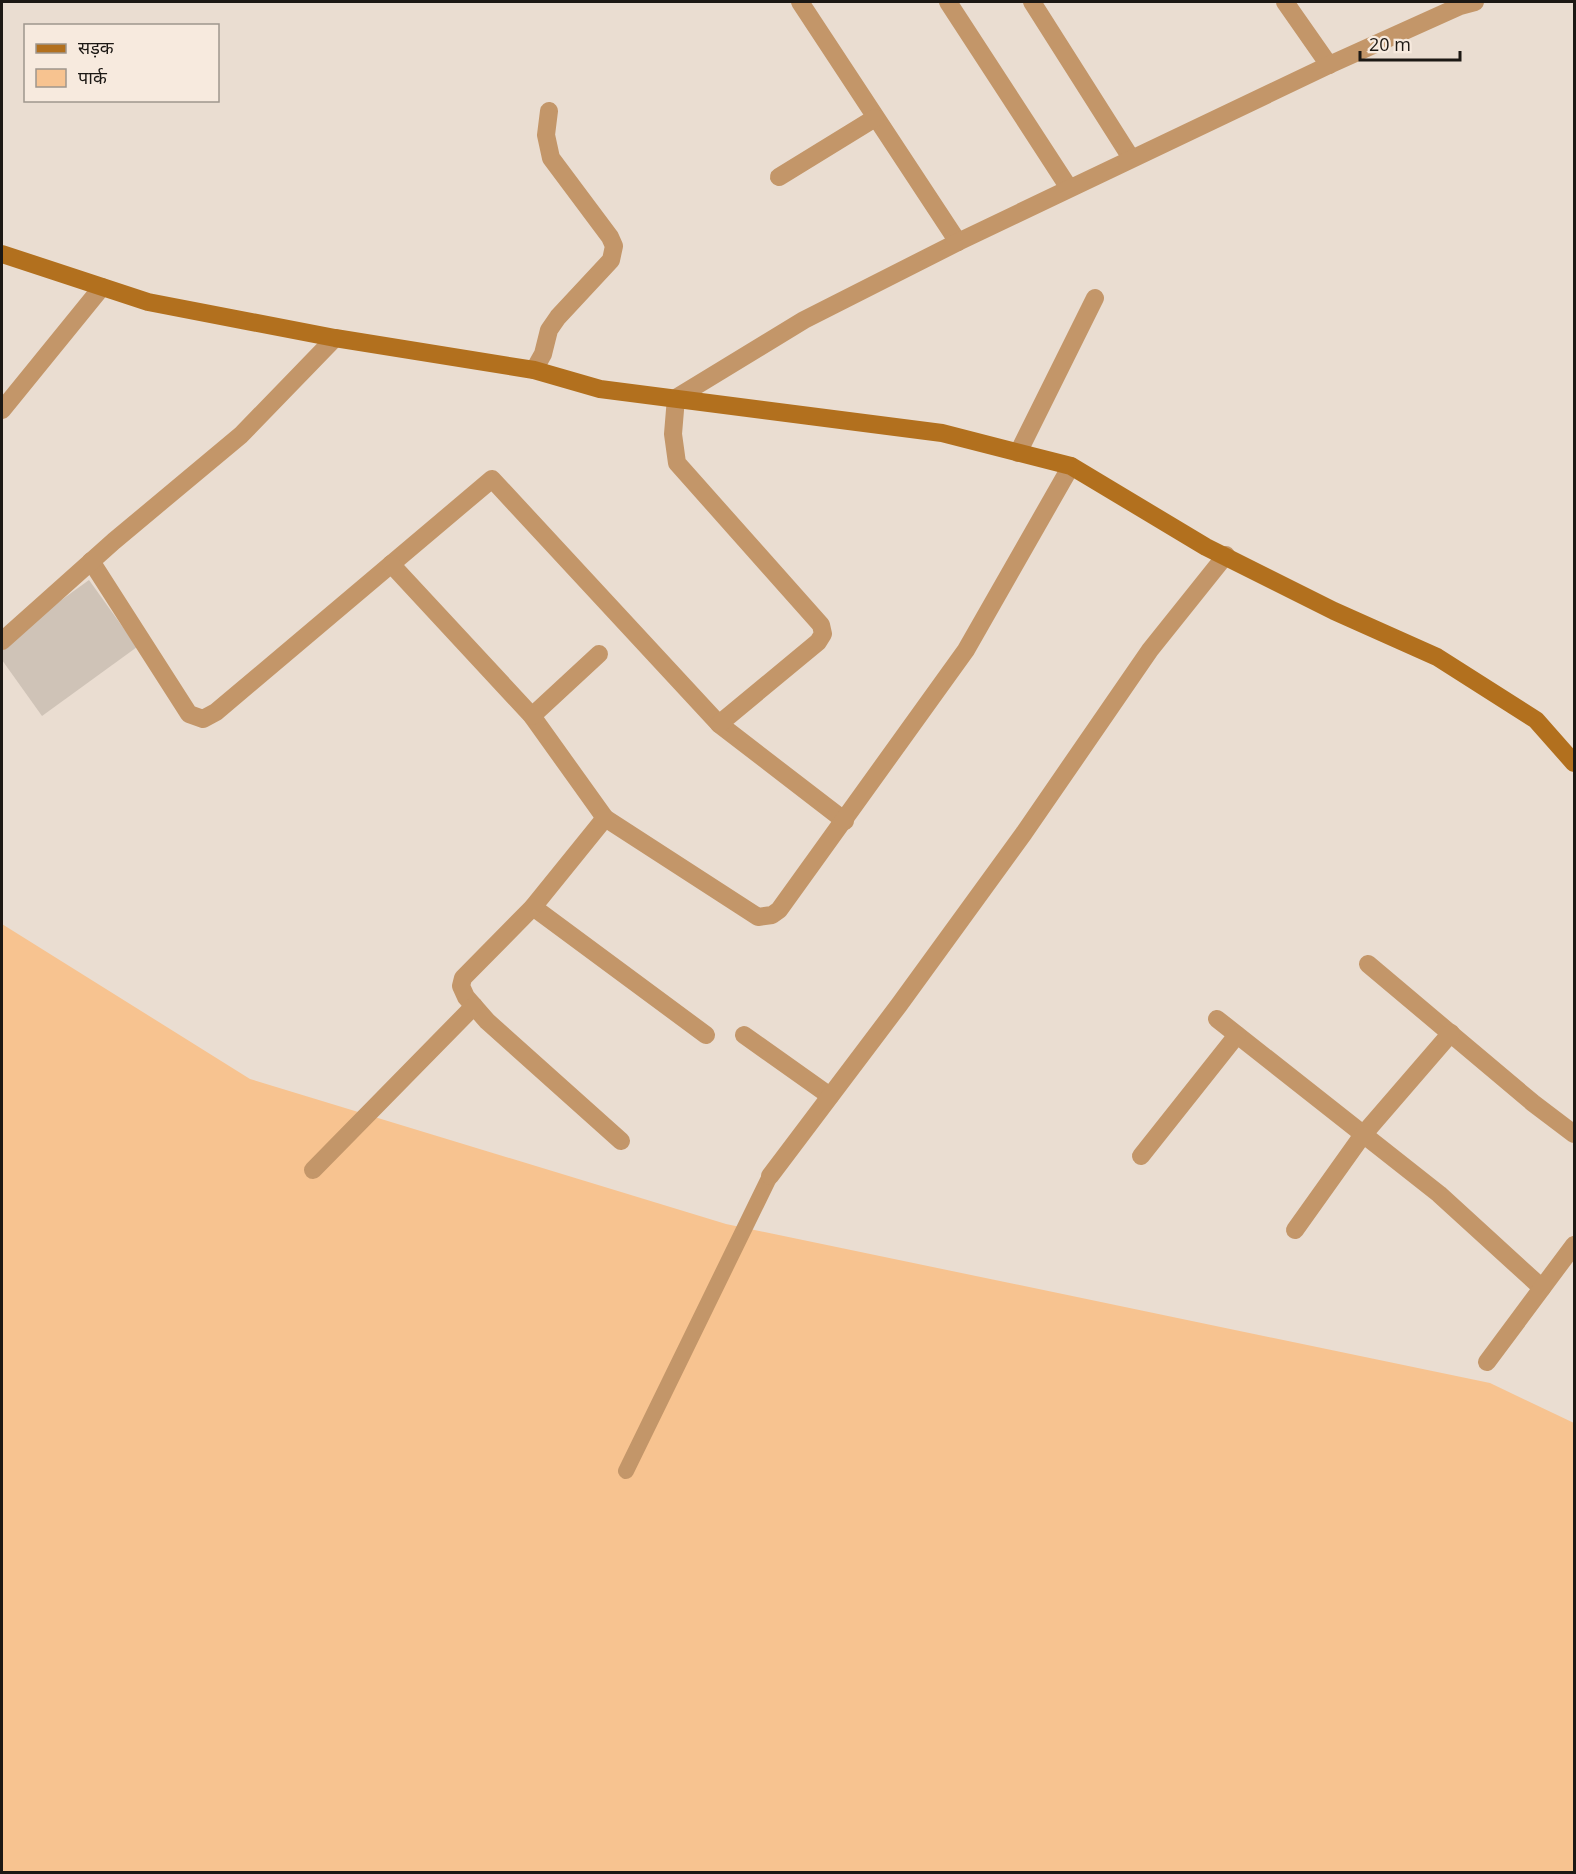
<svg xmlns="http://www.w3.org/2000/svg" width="1576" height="1874" font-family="'Open Sans','Noto Sans Devanagari',sans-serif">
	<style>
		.green { fill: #f7c390 }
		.building { fill: #cfc3b7 }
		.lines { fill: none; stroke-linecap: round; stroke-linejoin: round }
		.lane { stroke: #c39669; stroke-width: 16 }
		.street { stroke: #c39669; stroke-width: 18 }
		.secondary { stroke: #b2701e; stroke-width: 18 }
	</style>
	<rect width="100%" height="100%" fill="#eaddd1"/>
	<polygon class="green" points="2,924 250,1079 726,1224 1490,1383 1574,1423 1574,1872 2,1872"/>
	<polygon class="building" points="89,580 137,647 42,716 2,660 2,643"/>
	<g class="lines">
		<polyline class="lane" points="626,1471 770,1176"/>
		<g class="street">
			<polyline points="800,2 958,242"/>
			<polyline points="948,2 1069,188"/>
			<polyline points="1032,2 1131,158"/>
			<polyline points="1285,2 1329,65"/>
			<polyline points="779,177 875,118"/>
			<polyline points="534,370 543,354 549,330 558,317 611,260 614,246 610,237 551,158 546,135 549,111"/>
			<polyline points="2,410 102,287"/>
			<polyline points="1018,453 1095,298"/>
			<polyline points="91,561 189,714 203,719 216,712 492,479 719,724 845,821"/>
			<polyline points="391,564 532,716 605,818"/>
			<polyline points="2,641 114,541 241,435 335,338"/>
			<polyline points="532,716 599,654"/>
			<polyline points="719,724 818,642 823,634 821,625 677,463 673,434 676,398 804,320 958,242 1329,65 1460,6 1475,2"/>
			<polyline points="533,907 706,1035"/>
			<polyline points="1368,964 1533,1103 1574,1134"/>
			<polyline points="1217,1019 1439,1194 1542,1288"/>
			<polyline points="744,1035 830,1096"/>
			<polyline points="621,1141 487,1021 466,997 461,986 463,978 533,907 605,818 758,917 772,915 779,910 966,650 1071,466"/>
			<polyline points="1141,1156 1237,1035"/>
			<polyline points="313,1170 474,1006"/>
			<polyline points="770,1176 899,1005 1024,833 1150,650 1226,555"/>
			<polyline points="1295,1230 1362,1136 1451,1033"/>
			<polyline points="1487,1362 1574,1245"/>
		</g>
		<polyline class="secondary" points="2,254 148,302 335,338 534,370 600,389 942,433 1071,466 1206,547 1334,611 1437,657 1536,720 1574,763"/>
	</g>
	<rect width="1576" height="1874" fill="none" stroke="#1c1814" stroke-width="6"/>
	<rect x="24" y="24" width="195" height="78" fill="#f7eade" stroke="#9f968d" stroke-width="1.5"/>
	<rect x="36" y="44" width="30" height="9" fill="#b2701e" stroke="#9f968d" stroke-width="1.5"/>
	<text x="78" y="54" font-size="18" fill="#1c1814">सड़क</text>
	<rect x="36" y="69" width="30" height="18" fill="#f7c390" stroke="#9f968d" stroke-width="1.5"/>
	<text x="78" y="84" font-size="18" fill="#1c1814">पार्क</text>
	<path d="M1360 51v9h100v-9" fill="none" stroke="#1c1814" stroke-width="3"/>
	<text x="1369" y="51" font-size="18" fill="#1c1814" stroke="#f7eade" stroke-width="4.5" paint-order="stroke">20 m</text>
</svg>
